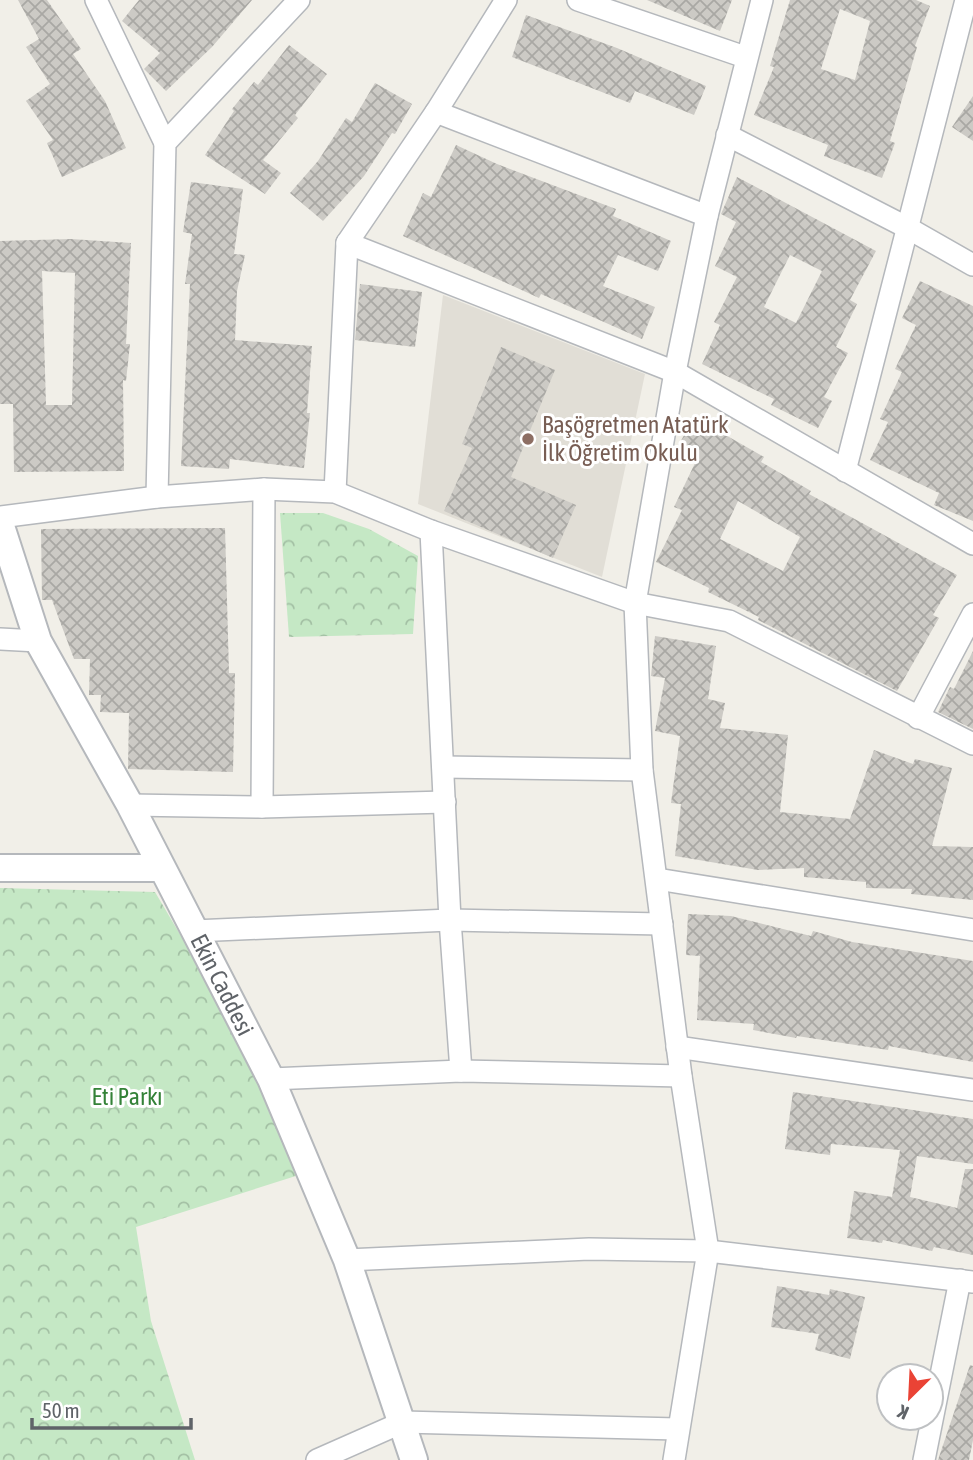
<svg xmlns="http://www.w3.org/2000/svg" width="973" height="1460" font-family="'Asap Condensed',sans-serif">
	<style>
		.education { fill: #e1ded6 }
		.forest { fill: url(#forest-crowns) }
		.building { fill: url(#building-cross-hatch); fill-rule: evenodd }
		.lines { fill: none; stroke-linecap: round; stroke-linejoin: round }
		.minor-casing { stroke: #b5b8bc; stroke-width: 24 }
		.tertiary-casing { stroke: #b5b8bc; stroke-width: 30 }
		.minor { stroke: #fff; stroke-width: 21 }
		.tertiary { stroke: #fff; stroke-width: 26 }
		.education-dot { fill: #8d6e63; stroke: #fff; stroke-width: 2.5 }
		.labels { text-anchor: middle; stroke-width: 6; stroke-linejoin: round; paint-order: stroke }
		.education-label { font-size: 24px; fill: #785e54; stroke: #fff; text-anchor: start }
		.street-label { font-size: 24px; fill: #5f6368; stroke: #fff }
		.park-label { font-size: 24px; fill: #348238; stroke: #fff }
	</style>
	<defs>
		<pattern id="forest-crowns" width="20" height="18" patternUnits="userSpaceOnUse" patternTransform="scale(1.75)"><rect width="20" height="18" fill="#c5e8c5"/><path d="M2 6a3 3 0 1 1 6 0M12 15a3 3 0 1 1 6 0" fill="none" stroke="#a3c0a4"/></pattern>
		<pattern id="building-cross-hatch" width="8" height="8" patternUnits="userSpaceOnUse" patternTransform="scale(1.75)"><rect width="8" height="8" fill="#cccac5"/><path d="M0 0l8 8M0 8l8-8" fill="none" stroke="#a9a8a4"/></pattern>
	</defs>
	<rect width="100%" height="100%" fill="#f1efe8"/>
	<polygon class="education" points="443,295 645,374 602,577 418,504"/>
	<g class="forest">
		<polygon points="280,513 323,513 369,529 418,556 413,634 289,637"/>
		<polygon points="0,888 155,892 233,1024 302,1174 136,1227 151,1321 195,1460 0,1460"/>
	</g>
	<g class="building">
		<polygon points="18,0 47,0 81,49 73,54 105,101 126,148 62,177 47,143 53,140 26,101 50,84 26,47 39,39"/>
		<polygon points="139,0 252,0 212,47 166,91 144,69 160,53 122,21"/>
		<polygon points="647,0 732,0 720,31"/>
		<path d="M790 0H916L930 6 915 46 917 47 890 141 895 143 882 178 824 156 828 145 754 115 774 67 770 66ZM840 9 870 21 855 80 821 69Z"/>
		<polygon points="526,15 617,48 706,86 694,115 635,91 630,103 512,57"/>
		<polygon points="289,45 327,74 295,115 298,118 263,160 281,173 265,194 205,155 234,111 232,109 254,82 258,85"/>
		<polygon points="375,83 412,104 395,134 392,133 364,176 323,221 290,193 318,161 346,118 352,122"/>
		<polygon points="973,96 973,141 952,127"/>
		<polygon points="456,145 497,164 616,209 613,216 671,241 658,271 618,255 603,286 655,307 642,339 541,294 539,298 403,236 423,193 431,197"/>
		<path d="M737 177 876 251 850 300 857 304 836 347 848 353 824 397 832 401 818 428 771 405 774 399 702 364 720 325 714 322 737 277 715 266 736 222 721 214ZM790 255 822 271 796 323 764 307Z"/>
		<polygon points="191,182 243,189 234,254 245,255 237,291 235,340 312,346 307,413 310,413 304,468 230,459 229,469 181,466 190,284 185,284 192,234 183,232"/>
		<path d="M71 239 131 243 126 344H130L126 381 123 380 124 471 14 472 13 404H0V241ZM42 271 75 273 72 405H46Z"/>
		<polygon points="920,281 973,306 973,521 934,505 939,493 870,460 888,422 880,419 902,372 895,369 916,325 902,318"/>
		<polygon points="360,284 422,292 415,347 355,340"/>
		<polygon points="501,347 555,370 511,477 576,505 553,558 444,511 472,448 462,444"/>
		<path d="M694 417 764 457 761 462 811 491 809 494 957 575 933 615 939 618 897 691 758 620 759 617 708 592 709 588 656 562 682 510 674 507 697 459 677 448ZM738 501 800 537 783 571 720 539Z"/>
		<polygon points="225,528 229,673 235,673 233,772 128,769 129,713 100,712 101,695 89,695 90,659 74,659 52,600 42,600 41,529"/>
		<polygon points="655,636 716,646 708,699 725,703 720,728 788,735 780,812 850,819 874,750 913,764 915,759 952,768 932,846 973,847 973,900 911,894 912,889 866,888 866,882 804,877 804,868 758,870 675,856 681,804 671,803 680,736 655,731 665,678 651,676"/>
		<polygon points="973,651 973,729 938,712 950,687 954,689"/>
		<polygon points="688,914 731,916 811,936 813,931 852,942 973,961 973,1062 889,1046 888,1050 797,1036 796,1038 753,1030 754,1024 697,1020 700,956 686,955"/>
		<polygon points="793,1092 973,1119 973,1164 917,1156 910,1197 957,1208 965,1169 973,1169 973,1255 934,1247 932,1251 883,1240 882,1243 847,1238 854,1191 892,1197 900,1150 831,1144 830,1155 785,1149"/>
		<polygon points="777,1286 829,1295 830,1289 865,1297 850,1359 815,1350 819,1334 771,1327"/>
		<polygon points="970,1365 973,1366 973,1440 969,1460 938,1460"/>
	</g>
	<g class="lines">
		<defs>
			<g id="minor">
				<polyline points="96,0 165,143"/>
				<polyline points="578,0 745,57"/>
				<polyline points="436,112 707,216"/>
				<polyline points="727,135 906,227 973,265"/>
				<polyline points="347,243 675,372 973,544"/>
				<polyline points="845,471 966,0"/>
				<polyline points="335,492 347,243 436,112 506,0"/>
				<polyline points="157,497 165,143 299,0"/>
				<polyline points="0,517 157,497 264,489 335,492 431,531 635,603 729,621 973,744"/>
				<polyline points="431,531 450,920 461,1071"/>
				<polyline points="0,639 38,641"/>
				<polyline points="918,718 973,614"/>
				<polyline points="443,767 642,770"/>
				<polyline points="130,805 262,807 445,802"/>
				<polyline points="262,807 264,489"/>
				<polyline points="657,879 973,930"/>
				<polyline points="194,931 450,920 662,924"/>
				<polyline points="677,1047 973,1090"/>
				<polyline points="271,1079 461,1071 681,1076"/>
				<polyline points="347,1260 589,1249 708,1251 973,1282"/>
				<polyline points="317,1460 403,1422 677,1429"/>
				<polyline points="674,1460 708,1251 681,1076 642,770 635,603 675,372 707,216 762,0"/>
				<polyline points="924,1460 960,1280"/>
			</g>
			<g id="tertiary">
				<polyline points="0,523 38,641 130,805 271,1079 347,1260 414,1460"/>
				<polyline points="0,868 161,868"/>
			</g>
		</defs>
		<use href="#minor" class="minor-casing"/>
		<use href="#tertiary" class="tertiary-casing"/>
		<use href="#minor" class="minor"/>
		<use href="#tertiary" class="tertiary"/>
	</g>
	<circle class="education-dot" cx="528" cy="439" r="7"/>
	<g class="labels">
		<g class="education-label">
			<text x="542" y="433">Başögretmen Atatürk<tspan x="542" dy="28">İlk Öğretim Okulu</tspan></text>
		</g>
		<g class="street-label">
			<text transform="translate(222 985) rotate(63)" y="8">Ekin Caddesi</text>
		</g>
		<g class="park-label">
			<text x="127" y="1105">Eti Parkı</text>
		</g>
	</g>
	<g transform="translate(910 1397) rotate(204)"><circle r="33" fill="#ffffff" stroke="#bfc1c3" stroke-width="2"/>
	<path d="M0-5L12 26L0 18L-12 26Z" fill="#ea4335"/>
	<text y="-10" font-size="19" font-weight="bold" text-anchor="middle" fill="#5f6368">K</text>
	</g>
	<path d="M32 1418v10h159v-10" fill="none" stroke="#5f6368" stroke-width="3.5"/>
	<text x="42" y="1418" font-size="21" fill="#5f6368" stroke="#ffffff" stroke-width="5" paint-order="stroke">50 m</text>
</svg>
